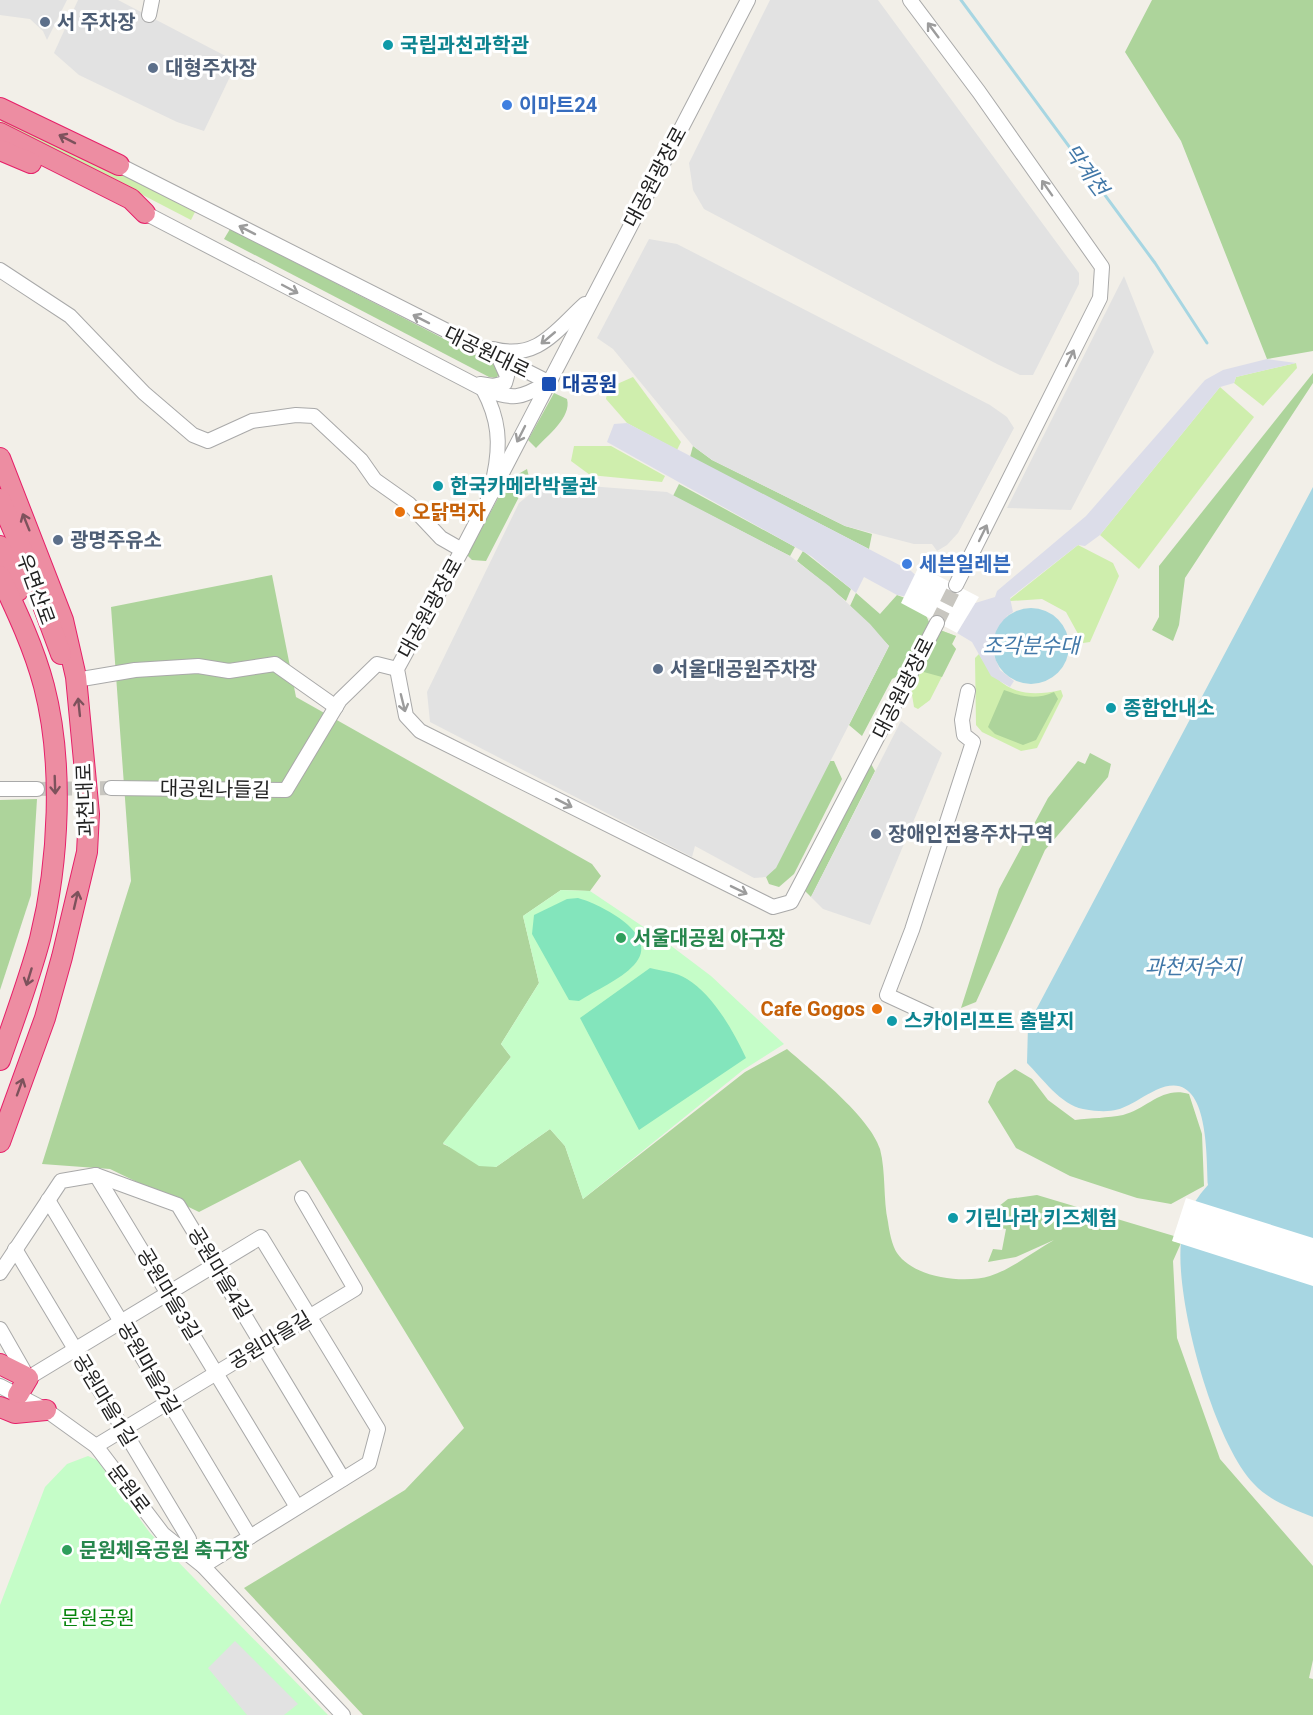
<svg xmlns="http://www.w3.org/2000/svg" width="1313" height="1715" font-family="Roboto,'Noto Sans KR',sans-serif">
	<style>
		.grass { fill: #cfeead }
		.forest { fill: #add49b }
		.park { fill: #c5fdc8 }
		.pitch { fill: #83e5bc }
		.parking { fill: #e2e2e2 }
		.plaza { fill: #dcdde9 }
		.water { fill: #a7d6e2 }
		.pier { fill: #fff }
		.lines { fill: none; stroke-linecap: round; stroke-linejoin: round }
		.stream { stroke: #a7d6e2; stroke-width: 3 }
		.minor-tunnel { stroke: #c8c6c0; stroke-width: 14; stroke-dasharray: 14 7; stroke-linecap: butt }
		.minor-casing { stroke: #a9a9a9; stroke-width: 16 }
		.highway-casing { stroke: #e62069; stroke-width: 22 }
		.minor { stroke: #fff; stroke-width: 14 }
		.highway { stroke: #ed8da2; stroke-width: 20 }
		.oneway { stroke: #9c9c9c }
		.oneway2 { stroke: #7d525c }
		.service-dot { fill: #5c6f8a; stroke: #fff; stroke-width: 2 }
		.culture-dot { fill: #0f9aa8; stroke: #fff; stroke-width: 2 }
		.shop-dot { fill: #3f7fe0; stroke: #fff; stroke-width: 2 }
		.transit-dot { fill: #1a4fb4; stroke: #fff; stroke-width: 2 }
		.food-dot { fill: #e8710a; stroke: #fff; stroke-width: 2 }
		.leisure-dot { fill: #2e9e5b; stroke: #fff; stroke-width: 2 }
		.labels { text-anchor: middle; stroke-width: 6; stroke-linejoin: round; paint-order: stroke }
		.service-label { font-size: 20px; font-weight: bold; fill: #4e5e75; stroke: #fff; text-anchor: start }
		.culture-label { font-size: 20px; font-weight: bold; fill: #0d838f; stroke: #fff; text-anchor: start }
		.shop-label { font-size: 20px; font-weight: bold; fill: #366cbe; stroke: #fff; text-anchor: start }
		.street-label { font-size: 20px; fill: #222; stroke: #fff }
		.transit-label { font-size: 20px; font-weight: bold; fill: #164399; stroke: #fff; text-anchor: start }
		.food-label { font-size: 20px; font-weight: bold; fill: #c56008; stroke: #fff; text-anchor: start }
		.leisure-label { font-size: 20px; font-weight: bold; fill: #27864d; stroke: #fff; text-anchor: start }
		.park-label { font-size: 20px; fill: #06850c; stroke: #fff }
		.water-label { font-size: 21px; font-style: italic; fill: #4278a8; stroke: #fff }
	</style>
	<rect width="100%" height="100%" fill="#f2efe8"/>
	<g class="grass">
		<polygon points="0,112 195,212 191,220 0,121"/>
		<polygon points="1296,363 1297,368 1263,406 1234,383 1236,377"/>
		<polygon points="633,377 681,442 677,450 627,423 606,399 608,388"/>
		<polygon points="1220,387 1254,417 1139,569 1100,535"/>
		<polygon points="574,446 611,446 665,476 662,482 590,475 571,461"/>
		<polygon points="1078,545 1113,563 1119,576 1090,642 1083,643 1066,612 1042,599 1010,601 1010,599"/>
		<polygon points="940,630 956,636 952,644 956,649 930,700 918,709 914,707 911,689"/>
		<path d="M979 654C999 690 1021 699 1061 690L1063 696 1037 748 1021 751 982 732 976 725 975 658Z"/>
	</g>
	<g class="forest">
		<polygon points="1152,0 1313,0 1313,351 1267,359 1181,141 1125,52"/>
		<polygon points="230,229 497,366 500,373 496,378 489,377 224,239"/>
		<polygon points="1313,373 1313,383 1185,578 1179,625 1173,641 1152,630 1159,617 1159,566"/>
		<path d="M554 393 567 399C572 417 547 436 536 448L528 440Z"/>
		<polygon points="693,446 712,460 845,526 872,534 869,549 690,457"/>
		<polygon points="527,469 531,485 520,495 486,561 472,560 467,555 508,480"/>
		<polygon points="679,484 795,547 790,556 673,496"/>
		<polygon points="803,551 851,589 846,601 797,561"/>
		<path d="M272 575 296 697 592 864 601 876 590 891 561 890 523 916 539 983 501 1044 511 1057 443 1144 496 1167 550 1129 565 1146 583 1199 745 1072 787 1049C812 1071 870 1117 880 1149 886 1172 883 1199 888 1222 889 1230 892 1246 897 1253 914 1278 964 1284 990 1276 1012 1269 1034 1251 1054 1240L1016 1257 988 1262 993 1249 1002 1250 1006 1229 997 1227 999 1218 989 1214 1008 1199 1037 1195 1174 1236 1173 1241 1181 1243 1173 1261 1177 1338 1220 1459 1313 1566V1660L1309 1678 1313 1679V1715H363L244 1588 405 1490 464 1428 300 1160 199 1212 110 1169 42 1164 131 881 111 607Z"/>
		<polygon points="856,593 880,614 897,595 921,604 929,622 904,673 892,679 862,736 849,725 889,646 850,606"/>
		<polygon points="940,630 956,636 952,644 956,649 942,677 920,671"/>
		<path d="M1004 690C1023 697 1036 700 1054 692L1058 699 1036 740 1023 745 995 734 988 727Z"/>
		<polygon points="1090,753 1111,764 1108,777 1045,850 976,1002 961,1008 999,889 1048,798 1078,761 1085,764"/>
		<polygon points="830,761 834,761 842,779 794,874 779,887 769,884 766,877"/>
		<polygon points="870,762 875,771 811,897 804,890"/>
		<polygon points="37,799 31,895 0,990 0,800"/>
		<path d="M1015 1069 1032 1079 1048 1100 1075 1120C1091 1118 1108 1118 1123 1115 1147 1109 1162 1086 1189 1094L1202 1134 1204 1186 1171 1204 1137 1198 1070 1176 1016 1148 988 1102 997 1082Z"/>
	</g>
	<g class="park">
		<polygon points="561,890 590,891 666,942 711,976 784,1044 743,1070 583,1199 565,1146 550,1129 496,1167 479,1166 443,1143 511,1057 501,1044 539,983 523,916"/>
		<polygon points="88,1456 97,1460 150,1533 328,1715 0,1715 0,1605 45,1487 67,1464"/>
	</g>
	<g class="pitch">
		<path d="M578 898C600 904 663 935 634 965 620 980 596 990 579 1001L569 1000 532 934 534 915 567 899Z"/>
		<path d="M650 968C661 971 677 972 687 979 713 995 733 1030 746 1058L639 1130 580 1018Z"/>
	</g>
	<g class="parking">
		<polygon points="0,0 67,0 47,40 43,31 30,19 0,15"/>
		<polygon points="78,0 118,0 237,62 204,131 177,122 79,75 54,53"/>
		<polygon points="770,0 878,0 1079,273 1079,284 1033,375 1020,375 997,364 704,209 693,190 689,163"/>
		<polygon points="649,239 677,244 990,405 1007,417 1014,428 958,533 947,545 937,551 932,544 914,544 845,526 712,460 693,446 613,349 597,338"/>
		<polygon points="1124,276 1154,352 1071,510 1007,508"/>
		<polygon points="562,484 667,492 790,556 829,586 870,624 889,646 776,868 766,877 754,878 695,846 692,857 430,722 427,692 519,503 530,494"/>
		<polygon points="901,721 942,753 870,925 823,909 811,897"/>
		<polygon points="235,1641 298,1704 284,1715 247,1715 208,1668"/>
	</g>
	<polygon class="plaza" points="1267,359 1296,363 1236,377 1234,383 1220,387 1100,535 1085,546 1078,545 1010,598 1013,612 1007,616 993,653 1000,670 1014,681 1010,687 991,676 972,642 957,633 963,622 914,598 897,595 864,577 856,593 811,556 607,442 614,424 627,423 911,571 923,582 972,604 995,597 997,591 1086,516 1205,380 1223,370"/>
	<g class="water">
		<path d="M1313 487V1517C1291 1508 1270 1501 1254 1484 1213 1441 1175 1300 1181 1242 1182 1222 1194 1200 1208 1185 1206 1155 1210 1064 1156 1090 1126 1105 1122 1116 1083 1109 1061 1105 1042 1078 1027 1063L1028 1025Z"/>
		<circle cx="1031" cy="646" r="38"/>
	</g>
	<g class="pier">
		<polygon points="919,566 979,597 957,633 901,603"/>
		<polygon points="1186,1198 1313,1238 1313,1286 1172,1241"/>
	</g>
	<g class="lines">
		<polyline class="stream" points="961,0 1155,263 1207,343"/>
		<g class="minor-tunnel">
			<polyline points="937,623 956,585"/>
			<polyline points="37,789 111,788"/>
		</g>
		<defs>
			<g id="minor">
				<polyline points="748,0 462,550 397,669 406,716 420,731 773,907 791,902 937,623"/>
				<polyline points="910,0 979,92 1102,267 1100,298 956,585"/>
				<polyline points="149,15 152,0"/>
				<polyline points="119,165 548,382"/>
				<path d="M145 213 483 389C513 400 520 399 547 383"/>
				<polyline points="0,270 70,316 144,393 193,435 208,441 252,421 296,415 314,416 361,460 375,480 409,504 441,538 462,550"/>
				<path d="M493 349C538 361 556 330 585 304"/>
				<polyline points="480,384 493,386 505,383 507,376 498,356"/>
				<path d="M483 389C499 419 501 443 494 476"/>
				<polyline points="76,680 135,670 198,666 229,671 275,664 336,707"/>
				<polyline points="111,788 286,790 340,700 377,664 397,669"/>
				<polyline points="0,789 37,789"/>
				<polyline points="939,1019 887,995 912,930 973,742 964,735 962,720 968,691"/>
				<polyline points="96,1175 297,1507"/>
				<polyline points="48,1200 250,1537"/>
				<polyline points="15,1249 189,1539 185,1551"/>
				<polyline points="0,1273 61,1181 96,1175 178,1205 343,1479"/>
				<polyline points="0,1329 28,1378 261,1237 378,1429 369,1463 203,1566"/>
				<polyline points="0,1386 46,1410 96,1446 163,1534 203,1566 343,1715"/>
				<polyline points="96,1446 355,1289 302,1198"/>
			</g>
			<g id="highway">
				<polyline points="0,108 119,165"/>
				<polyline points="0,133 131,199 145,213"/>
				<polyline points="0,150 31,163"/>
				<polyline points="0,458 63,620 76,677 89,814 87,852 62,957 45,1018 0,1142"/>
				<polyline points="0,499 25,557 61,654"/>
				<polyline points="0,546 18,591"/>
				<path d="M0 576C17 612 34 648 44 686 64 763 59 862 40 939 29 980 14 1020 0 1060"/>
				<polyline points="0,1364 28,1378 18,1395"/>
				<polyline points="0,1407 15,1413 46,1410"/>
			</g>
		</defs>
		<use href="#minor" class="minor-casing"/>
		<use href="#highway" class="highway-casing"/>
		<use href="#minor" class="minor"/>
		<use href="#highway" class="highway"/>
	</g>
	<defs><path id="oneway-shaft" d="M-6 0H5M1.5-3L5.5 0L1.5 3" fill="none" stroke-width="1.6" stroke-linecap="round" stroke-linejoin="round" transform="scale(1.5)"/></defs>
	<g class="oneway">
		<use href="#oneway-shaft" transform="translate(933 30) rotate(-127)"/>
		<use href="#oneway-shaft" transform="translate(1047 188) rotate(-125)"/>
		<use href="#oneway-shaft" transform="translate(247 230) rotate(-153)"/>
		<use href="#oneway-shaft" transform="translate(290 289) rotate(28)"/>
		<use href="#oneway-shaft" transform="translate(421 319) rotate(-153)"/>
		<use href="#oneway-shaft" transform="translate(548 338) rotate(140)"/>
		<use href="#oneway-shaft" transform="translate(1070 358) rotate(-64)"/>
		<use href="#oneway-shaft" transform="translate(521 434) rotate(117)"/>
		<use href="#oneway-shaft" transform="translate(983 533) rotate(-64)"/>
		<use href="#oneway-shaft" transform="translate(403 703) rotate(76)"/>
		<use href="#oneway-shaft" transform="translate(564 803) rotate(27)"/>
		<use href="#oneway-shaft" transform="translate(739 890) rotate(26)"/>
	</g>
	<g class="oneway2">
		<use href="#oneway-shaft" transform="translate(67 139) rotate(-153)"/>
		<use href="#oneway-shaft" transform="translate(26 522) rotate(-112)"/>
		<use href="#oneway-shaft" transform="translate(79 707) rotate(-96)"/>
		<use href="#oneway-shaft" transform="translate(55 785) rotate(88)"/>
		<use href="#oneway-shaft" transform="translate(76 900) rotate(-77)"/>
		<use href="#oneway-shaft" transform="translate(29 977) rotate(107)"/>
		<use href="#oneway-shaft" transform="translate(20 1087) rotate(-70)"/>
	</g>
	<g class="service-dot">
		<circle cx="45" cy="22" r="6"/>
		<circle cx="153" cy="68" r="6"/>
		<circle cx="58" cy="540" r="6"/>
		<circle cx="658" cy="669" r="6"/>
		<circle cx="876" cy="834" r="6"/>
	</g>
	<g class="culture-dot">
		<circle cx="388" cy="45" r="6"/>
		<circle cx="438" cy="486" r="6"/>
		<circle cx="1111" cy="708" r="6"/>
		<circle cx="892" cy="1021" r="6"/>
		<circle cx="953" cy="1218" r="6"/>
	</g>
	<g class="shop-dot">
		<circle cx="507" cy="105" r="6"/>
		<circle cx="907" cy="564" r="6"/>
	</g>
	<rect class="transit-dot" x="541" y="376" width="16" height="16" rx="3"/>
	<g class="food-dot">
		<circle cx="400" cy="512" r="6"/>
		<circle cx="877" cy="1009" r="6"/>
	</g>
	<g class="leisure-dot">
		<circle cx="621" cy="938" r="6"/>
		<circle cx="67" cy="1550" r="6"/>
	</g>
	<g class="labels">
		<g class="service-label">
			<text x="57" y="29">서 주차장</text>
			<text x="165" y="75">대형주차장</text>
			<text x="70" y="547">광명주유소</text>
			<text x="670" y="676">서울대공원주차장</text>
			<text x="888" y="841">장애인전용주차구역</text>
		</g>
		<g class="culture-label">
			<text x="400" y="52">국립과천과학관</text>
			<text x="450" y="493">한국카메라박물관</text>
			<text x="1123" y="715">종합안내소</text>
			<text x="904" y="1028">스카이리프트 출발지</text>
			<text x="965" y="1225">기린나라 키즈체험</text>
		</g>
		<g class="shop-label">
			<text x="519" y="112">이마트24</text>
			<text x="919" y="571">세븐일레븐</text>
		</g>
		<g class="street-label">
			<text transform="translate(655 177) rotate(-62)" y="7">대공원광장로</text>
			<text transform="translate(487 352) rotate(26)" y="7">대공원대로</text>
			<text transform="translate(36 589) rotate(70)" y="7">우면산로</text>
			<text transform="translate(430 608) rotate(-61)" y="7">대공원광장로</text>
			<text transform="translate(903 688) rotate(-63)" y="7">대공원광장로</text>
			<text transform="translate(215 789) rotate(1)" y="7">대공원나들길</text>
			<text transform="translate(85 800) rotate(-92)" y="7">과천대로</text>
			<text transform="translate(220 1273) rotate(59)" y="7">공원마을4길</text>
			<text transform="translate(169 1294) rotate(59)" y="7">공원마을3길</text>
			<text transform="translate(270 1340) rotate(-31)" y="7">공원마을길</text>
			<text transform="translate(149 1368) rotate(60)" y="7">공원마을2길</text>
			<text transform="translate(105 1400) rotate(59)" y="7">공원마을1길</text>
			<text transform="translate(129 1489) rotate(53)" y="7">문원로</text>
		</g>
		<g class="transit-label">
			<text x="562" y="391">대공원</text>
		</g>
		<g class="food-label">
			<text x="412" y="519">오닭먹자</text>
			<text x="865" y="1016" text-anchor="end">Cafe Gogos</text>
		</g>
		<g class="leisure-label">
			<text x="633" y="945">서울대공원 야구장</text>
			<text x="79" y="1557">문원체육공원 축구장</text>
		</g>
		<g class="park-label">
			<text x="98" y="1625">문원공원</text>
		</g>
		<g class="water-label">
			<text transform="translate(1086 170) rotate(54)" y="7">막계천</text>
			<text x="1031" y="653">조각분수대</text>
			<text x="1193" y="974">과천저수지</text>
		</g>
	</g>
</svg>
